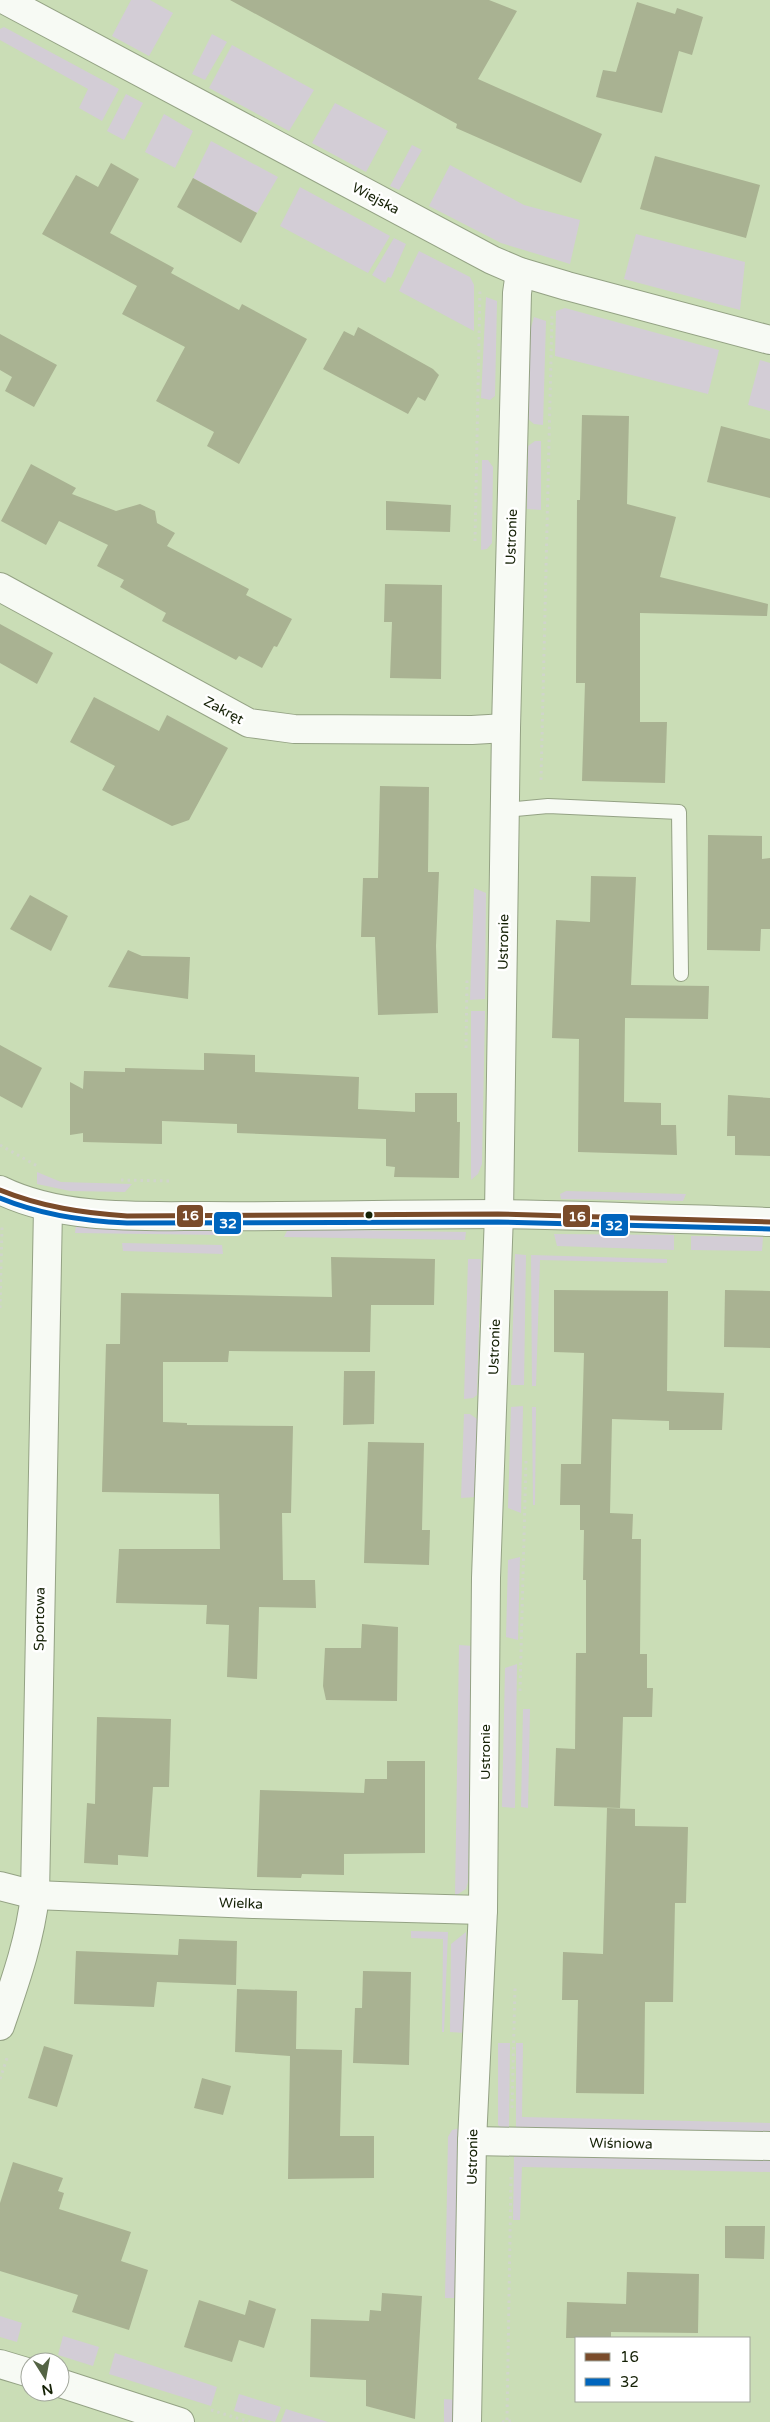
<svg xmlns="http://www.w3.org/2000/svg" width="770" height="2422" font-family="'Varela Round',sans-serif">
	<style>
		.green { fill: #d3cdd6 }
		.building { fill: #a9b292 }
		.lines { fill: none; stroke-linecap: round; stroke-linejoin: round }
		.service-casing { stroke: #94a284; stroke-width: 16 }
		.minor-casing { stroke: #94a284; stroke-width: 30 }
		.path { stroke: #d0d5ca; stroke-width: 3; stroke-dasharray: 2.5 4; stroke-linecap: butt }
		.service { stroke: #f7faf4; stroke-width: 14 }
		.minor { stroke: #f7faf4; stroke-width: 28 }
		.bus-1-casing { stroke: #fff; stroke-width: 9 }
		.bus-2-casing { stroke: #fff; stroke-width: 9 }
		.bus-1 { stroke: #7a4b2a; stroke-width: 5 }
		.bus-2 { stroke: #0065bd; stroke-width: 5 }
		.bus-dot { fill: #152106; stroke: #fff; stroke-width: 2 }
		.labels { text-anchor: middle; stroke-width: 5; stroke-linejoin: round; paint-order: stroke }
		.street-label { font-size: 14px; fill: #152106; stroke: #fff }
		.line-badge { stroke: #fff; stroke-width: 2 }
		.badge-label { font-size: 14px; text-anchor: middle; font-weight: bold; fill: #fff }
	</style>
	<rect width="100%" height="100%" fill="#caddb6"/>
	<g class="green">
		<polygon points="131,0 150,0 173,13 149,56 112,36"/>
		<polygon points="4,27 119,89 102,121 79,108 88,89 0,40 0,29"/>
		<polygon points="212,34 227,42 205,80 192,74"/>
		<polygon points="232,45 314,90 289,131 209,88"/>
		<polygon points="126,94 143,103 124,140 107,131"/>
		<polygon points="335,103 388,131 366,172 312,143"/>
		<polygon points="164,114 193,131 175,168 145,152"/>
		<polygon points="211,141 278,177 257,213 193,178"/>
		<polygon points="412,145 422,150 399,190 390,186"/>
		<polygon points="450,165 524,205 580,220 570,264 501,243 429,206"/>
		<polygon points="300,187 390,236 368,273 280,226"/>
		<polygon points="636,234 745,262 740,310 624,279"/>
		<polygon points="394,238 406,244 391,278 388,277 385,283 372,275"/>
		<polygon points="419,251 470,277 474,285 474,331 399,291"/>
		<polygon points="486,297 497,301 495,396 490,400 481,398"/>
		<polygon points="565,308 719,350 708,394 555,356 556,311"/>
		<polygon points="534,317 546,321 543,425 534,424 528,419 530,331"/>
		<polygon points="760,360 770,363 770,411 748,405"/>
		<polygon points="535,441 541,441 541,510 527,509 528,446"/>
		<polygon points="482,460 488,460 493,467 492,543 487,549 481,550"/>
		<polygon points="474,888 486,893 485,999 470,1000"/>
		<polygon points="471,1011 485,1011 482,1164 478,1174 471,1180"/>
		<polygon points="37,1172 61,1182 132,1184 125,1192 70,1191 37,1184"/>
		<polygon points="566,1191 686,1194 683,1201 561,1199 560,1194"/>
		<polygon points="76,1225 220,1228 222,1235 75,1233"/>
		<polygon points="288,1229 466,1232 465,1240 284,1237"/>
		<polygon points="554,1234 674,1235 674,1250 557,1246"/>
		<polygon points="691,1236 763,1237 762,1251 691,1250"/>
		<polygon points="122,1243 222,1245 223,1254 123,1251"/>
		<polygon points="515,1254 526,1255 524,1385 511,1385"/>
		<polygon points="531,1255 667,1259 667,1263 540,1260 536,1386 532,1386"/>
		<polygon points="468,1259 481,1259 477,1395 473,1398 464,1399"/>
		<polygon points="523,1406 521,1513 508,1508 511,1407"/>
		<polygon points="532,1407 536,1407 535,1505 533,1505"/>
		<polygon points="464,1414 470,1414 477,1419 476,1497 461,1498"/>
		<polygon points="520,1557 518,1640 506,1637 508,1560"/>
		<polygon points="459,1645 473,1646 468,1882 466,1889 455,1896"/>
		<polygon points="517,1664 515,1808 502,1807 505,1668"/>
		<polygon points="523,1709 530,1709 528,1808 521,1807"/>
		<polygon points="411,1931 448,1932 444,2032 442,2032 443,1939 411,1938"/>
		<polygon points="466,1932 465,2033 450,2032 451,1944"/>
		<polygon points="498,2043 510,2043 509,2129 502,2128 498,2125"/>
		<polygon points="516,2043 523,2043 522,2117 770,2123 770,2135 516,2130"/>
		<polygon points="464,2127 461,2298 445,2298 448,2137 452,2130"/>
		<polygon points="514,2156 770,2157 770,2172 522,2167 520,2220 513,2220"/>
		<polygon points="0,2316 22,2323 17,2342 0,2337"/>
		<polygon points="63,2336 99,2347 93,2366 58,2355"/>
		<polygon points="115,2353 217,2387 211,2406 109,2374"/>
		<polygon points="239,2394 281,2407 275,2422 234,2411"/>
		<polygon points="444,2399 459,2400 458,2422 444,2422"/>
		<polygon points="286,2409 328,2422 281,2422"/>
	</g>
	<g class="building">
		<polygon points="230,0 489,0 517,11 478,79 602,134 581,183 456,128 457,124"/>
		<polygon points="637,2 675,14 677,8 703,17 692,55 679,51 662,113 596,97 603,70 616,72"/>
		<polygon points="655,156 760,185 746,238 640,209"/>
		<polygon points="111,163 139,179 110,233 174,268 171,273 239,310 242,304 307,339 239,464 207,446 214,432 156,401 185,347 122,314 137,286 42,234 76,175 98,187"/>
		<polygon points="193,178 257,213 241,243 177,207"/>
		<polygon points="358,327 433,369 439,375 425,401 418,397 408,414 323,369 344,331 354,336"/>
		<polygon points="0,334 57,365 34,407 5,391 12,377 0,370"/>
		<polygon points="582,415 629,416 627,504 676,517 660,577 768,604 767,616 640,613 640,722 667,722 665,783 582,781 585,683 576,683 577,500 580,500"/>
		<polygon points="721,426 770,439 770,498 707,482"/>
		<polygon points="31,464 76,488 72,494 116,511 140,504 155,511 157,523 175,533 167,546 249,589 246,595 292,619 277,647 274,646 262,668 239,656 236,660 162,621 166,613 120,587 124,580 97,566 108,545 59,521 46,545 1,521"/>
		<polygon points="386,501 451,505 450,532 386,530"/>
		<polygon points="385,584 442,585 441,679 390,678 392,622 384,622"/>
		<polygon points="0,624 53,653 37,684 0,663"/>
		<polygon points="94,697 159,731 167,715 228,748 189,820 172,826 102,790 115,766 70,742"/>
		<polygon points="380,786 429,787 428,872 439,872 436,946 438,1013 378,1015 375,937 361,937 363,878 378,878"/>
		<polygon points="708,835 762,836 762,859 770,858 770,929 761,929 760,951 707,950"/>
		<polygon points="591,876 636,877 631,985 709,986 708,1019 625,1018 624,1102 661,1103 661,1125 676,1125 677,1155 578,1152 579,1039 552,1038 556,920 590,922"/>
		<polygon points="30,895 68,916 51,951 10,929"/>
		<polygon points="128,950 142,956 190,957 188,999 108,987"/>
		<polygon points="0,1045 42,1068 22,1108 0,1096"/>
		<polygon points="204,1053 255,1055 255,1072 359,1077 358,1109 415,1112 415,1093 457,1093 457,1122 460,1122 459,1178 394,1177 395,1167 386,1166 386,1139 237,1133 237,1124 162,1121 162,1144 83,1142 83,1133 70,1135 70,1082 83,1089 84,1071 125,1072 125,1068 204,1070"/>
		<polygon points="728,1095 770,1098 770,1156 735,1155 735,1136 727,1136"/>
		<polygon points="331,1257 435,1259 434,1305 371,1305 370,1352 229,1351 228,1362 163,1362 163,1422 187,1423 187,1425 293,1426 291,1513 282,1513 283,1580 315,1580 316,1608 259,1607 257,1679 227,1677 229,1625 206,1624 207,1605 116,1603 119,1549 220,1549 219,1494 102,1492 106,1344 120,1344 121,1293 332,1297"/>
		<polygon points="554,1290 668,1291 667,1391 724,1393 722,1430 669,1430 669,1421 612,1419 610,1513 633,1514 632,1539 641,1539 640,1654 647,1654 647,1688 653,1688 652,1717 623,1717 620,1808 554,1806 556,1748 575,1749 576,1653 586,1653 586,1580 583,1580 584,1530 580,1530 580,1505 560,1505 561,1464 581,1464 584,1353 554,1352"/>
		<polygon points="725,1290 770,1291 770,1348 724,1347"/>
		<polygon points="344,1371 375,1371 374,1424 343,1425"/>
		<polygon points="368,1442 424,1443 422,1530 430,1530 429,1565 364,1563"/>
		<polygon points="362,1624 398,1627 397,1701 326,1700 323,1686 325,1648 361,1648"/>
		<polygon points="97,1717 171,1719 169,1787 153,1787 148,1857 118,1855 118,1865 84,1863 87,1803 95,1804"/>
		<polygon points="387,1761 425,1761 425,1853 344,1854 344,1875 302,1874 301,1878 257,1877 260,1790 364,1793 365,1779 387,1779"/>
		<polygon points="607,1808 635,1809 635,1826 688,1827 686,1903 675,1903 673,2002 645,2002 644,2094 576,2093 578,2000 562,2000 563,1952 603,1954"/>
		<polygon points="179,1939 237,1941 236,1985 157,1982 154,2007 74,2004 76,1951 178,1955"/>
		<polygon points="363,1971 411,1972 409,2065 353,2063 355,2008 362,2008"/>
		<polygon points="237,1989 297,1991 296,2049 342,2050 340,2136 374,2136 374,2178 288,2179 290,2056 235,2052"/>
		<polygon points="44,2046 73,2055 57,2107 28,2098"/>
		<polygon points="202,2078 231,2086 223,2115 194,2108"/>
		<polygon points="13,2162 63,2178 58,2191 64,2193 59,2209 131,2232 121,2261 148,2270 129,2330 72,2312 78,2295 0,2271 0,2203"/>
		<polygon points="725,2226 765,2226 764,2259 725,2258"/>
		<polygon points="627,2272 699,2274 698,2333 611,2332 611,2338 566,2338 567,2302 626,2304"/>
		<polygon points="382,2293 422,2296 415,2419 366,2406 366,2380 310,2377 311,2319 369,2321 370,2310 381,2311"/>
		<polygon points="199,2300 245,2315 249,2300 276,2309 264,2348 239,2340 232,2362 184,2347"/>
	</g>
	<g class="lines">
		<defs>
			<polyline id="service" points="505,810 548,806 679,812 681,974"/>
			<g id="minor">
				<polyline points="5,0 492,260 520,272 567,286 770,340"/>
				<polyline points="0,587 249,723 294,729 472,730 506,728"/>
				<path d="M0 1190C61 1220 139 1216 206 1216 304 1217 401 1214 498 1214 589 1215 679 1219 770 1222"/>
				<polyline points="0,1886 35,1895 253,1904 483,1910"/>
				<path d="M0 2026C15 1982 30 1940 35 1895L48 1208"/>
				<polyline points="472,2141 770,2146"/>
				<polyline points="0,2364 30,2373"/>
				<polyline points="60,2383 180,2422"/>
				<polyline points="467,2422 472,2141 483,1910 486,1578 499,1214 506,728 517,293 520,272"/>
			</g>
		</defs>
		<use href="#service" class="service-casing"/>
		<use href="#minor" class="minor-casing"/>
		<g class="path">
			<polyline points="475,541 480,289"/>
			<polyline points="541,780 552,316"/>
			<polyline points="466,1048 467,979"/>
			<polyline points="0,1145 39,1167"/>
			<polyline points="121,1180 172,1181"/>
			<polyline points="0,1308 2,1226"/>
			<polyline points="520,1691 526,1460"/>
			<polyline points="0,2079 7,2058"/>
			<polyline points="512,2108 515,1987"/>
			<polyline points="211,2410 250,2422"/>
			<polyline points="507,2420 511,2175"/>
			<polyline points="502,2422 515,2420"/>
		</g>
		<use href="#service" class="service"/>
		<use href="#minor" class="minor"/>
		<defs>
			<path id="bus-1" d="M0 1190C42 1207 83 1213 127 1216L498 1214 770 1222"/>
			<path id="bus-2" d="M0 1198C41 1215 83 1221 127 1223L498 1222 770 1229"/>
		</defs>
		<use href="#bus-1" class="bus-1-casing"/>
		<use href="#bus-2" class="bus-2-casing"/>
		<use href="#bus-1" class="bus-1"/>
		<use href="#bus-2" class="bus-2"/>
	</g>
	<circle class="bus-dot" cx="369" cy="1215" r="4.5"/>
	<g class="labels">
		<g class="street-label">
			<text transform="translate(376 198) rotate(28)" y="5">Wiejska</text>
			<text transform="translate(511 537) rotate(-88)" y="5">Ustronie</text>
			<text transform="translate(224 710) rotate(28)" y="5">Zakręt</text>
			<text transform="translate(503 942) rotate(-89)" y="5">Ustronie</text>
			<text transform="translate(494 1347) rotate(-88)" y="5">Ustronie</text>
			<text transform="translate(39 1619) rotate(-89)" y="5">Sportowa</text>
			<text transform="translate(485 1752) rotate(-90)" y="5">Ustronie</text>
			<text transform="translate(241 1903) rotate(2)" y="5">Wielka</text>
			<text transform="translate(621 2143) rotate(1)" y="5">Wiśniowa</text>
			<text transform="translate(472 2157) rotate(-89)" y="5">Ustronie</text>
		</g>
	</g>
	<g class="line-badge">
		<rect x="176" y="1204" width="28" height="24" rx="5" fill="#7a4b2a"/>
		<rect x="562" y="1204" width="29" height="24" rx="5" fill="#7a4b2a"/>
		<rect x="213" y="1211" width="29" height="24" rx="5" fill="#0065bd"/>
		<rect x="600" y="1213" width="29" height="24" rx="5" fill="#0065bd"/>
	</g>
	<g class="badge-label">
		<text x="190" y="1220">16</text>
		<text x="577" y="1221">16</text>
		<text x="228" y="1228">32</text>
		<text x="614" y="1230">32</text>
	</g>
	<rect x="575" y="2337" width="175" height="65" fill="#ffffff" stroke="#a1a69b"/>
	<rect x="585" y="2353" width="25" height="8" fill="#7a4b2a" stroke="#a1a69b"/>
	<text x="620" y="2362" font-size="15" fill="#152106">16</text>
	<rect x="585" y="2378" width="25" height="8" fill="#0065bd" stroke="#a1a69b"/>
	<text x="620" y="2387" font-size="15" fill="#152106">32</text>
	<g transform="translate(45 2377) rotate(169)"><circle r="24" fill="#ffffff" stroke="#a1a69b"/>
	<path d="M0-4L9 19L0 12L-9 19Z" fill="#546344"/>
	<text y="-8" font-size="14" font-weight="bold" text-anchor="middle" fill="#152106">N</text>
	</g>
</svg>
